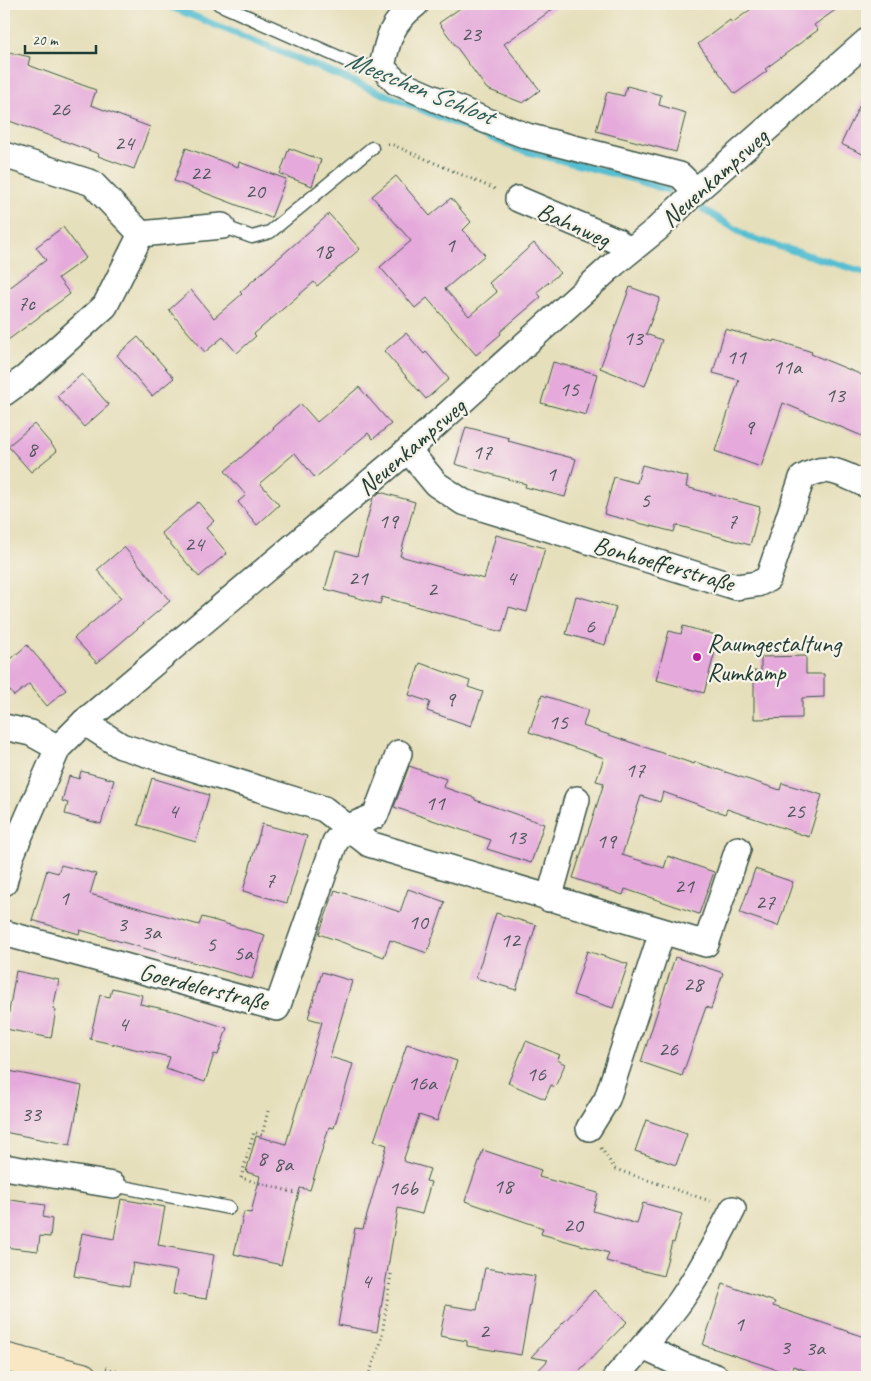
<svg xmlns="http://www.w3.org/2000/svg" width="871" height="1381" font-family="Caveat,sans-serif">
	<style>
		.lines { fill: none; stroke-linecap: round; stroke-linejoin: round }
		.stream { stroke: #54bed1; stroke-width: 7 }
		.building { fill: #e5aadb }
		.lane-casing { stroke: #3d5548; stroke-width: 15 }
		.street-casing { stroke: #3d5548; stroke-width: 28 }
		.secondary-casing { stroke: #3d5548; stroke-width: 30 }
		.path { stroke: #3d5548; stroke-width: 3; stroke-dasharray: 1 4; stroke-linecap: butt }
		.lane { stroke: #fff; stroke-width: 12 }
		.street { stroke: #fff; stroke-width: 25 }
		.secondary { stroke: #f9e7c3; stroke-width: 28 }
		.poi-dot { fill: #b5179e; stroke: #f7f3e8; stroke-width: 2 }
		.labels { text-anchor: middle; stroke-width: 4.5; stroke-linejoin: round; paint-order: stroke }
		.number-label { font-size: 22px; fill: #50585e }
		.street-label { font-size: 25px; fill: #1f3d34; stroke: #f7f3e8 }
		.poi-label { font-size: 25px; fill: #1f3d34; stroke: #f7f3e8; text-anchor: start }
		.water-label { font-size: 26px; font-style: italic; fill: #2c5d5b; stroke: #f7f3e8 }
	</style>
	<rect width="100%" height="100%" fill="#f7f3e8"/>
	<filter id="ink" filterUnits="userSpaceOnUse"><feTurbulence type="fractalNoise" baseFrequency=".02" numOctaves="2"/><feDisplacementMap in="SourceGraphic" scale="10" xChannelSelector="R" yChannelSelector="G"/><feConvolveMatrix kernelMatrix="1 2 1 2 8 2 1 2 1" color-interpolation-filters="sRGB"/></filter>
	<filter id="wash" filterUnits="userSpaceOnUse"><feTurbulence type="fractalNoise" baseFrequency=".0096" numOctaves="4" result="noise"/><feDisplacementMap in="SourceGraphic" scale="20" xChannelSelector="R" yChannelSelector="G"/><feGaussianBlur stdDeviation="1.12" result="paint"/><feColorMatrix in="noise" values="0 0 0 0 0 0 0 0 0 0 0 0 0 0 0 0 0 1.4 0 .05"/><feComposite in="paint" operator="in"/></filter>
	<g filter="url(#wash)">
		<rect width="100%" height="100%" fill="#e6dfbb"/>
		<g class="lines">
			<g class="stream">
				<polyline points="164,4 518,149 633,179 667,190"/>
				<polyline points="703,209 748,237 867,273"/>
			</g>
		</g>
		<g id="blocks">
			<g class="building">
				<polygon points="466,4 560,4 504,44 540,90 523,103 487,89 439,23"/>
				<polygon points="758,4 844,4 814,25 818,30 765,69 767,71 735,94 698,44 730,20 732,23"/>
				<polygon points="4,51 30,57 28,65 96,90 91,105 150,127 134,169 98,156 99,154 4,119"/>
				<polygon points="627,86 661,95 659,105 686,113 676,152 596,131 607,92 624,96"/>
				<polygon points="867,90 867,156 841,144"/>
				<polygon points="186,148 238,167 239,162 286,179 271,218 174,181"/>
				<polygon points="289,148 321,160 312,186 280,174"/>
				<polygon points="396,176 430,216 451,198 471,222 463,230 485,255 445,289 469,316 497,292 489,283 534,243 560,273 537,292 541,297 500,332 501,334 476,355 427,298 415,308 380,267 411,241 372,196"/>
				<polygon points="329,214 360,249 317,286 314,282 254,334 256,336 237,353 223,337 205,352 169,310 191,290 214,318 242,294 240,292"/>
				<polygon points="63,227 86,258 58,278 70,294 4,343 4,292 46,260 36,247"/>
				<polygon points="630,287 660,298 646,334 662,340 645,386 600,368"/>
				<polygon points="725,329 774,342 775,340 812,352 811,354 867,377 867,438 783,403 761,467 715,451 739,380 713,373"/>
				<polygon points="406,333 424,354 426,352 449,379 426,399 384,351"/>
				<polygon points="138,337 174,378 152,396 117,355"/>
				<polygon points="553,362 597,374 586,415 541,403"/>
				<polygon points="82,374 109,405 84,427 57,396"/>
				<polygon points="359,387 391,424 373,439 368,433 315,478 295,453 260,483 279,505 257,525 238,502 246,495 225,471 274,429 273,428 301,404 317,422"/>
				<polygon points="34,424 57,451 31,472 8,446"/>
				<polygon points="466,427 509,438 508,441 576,459 565,497 525,487 526,484 455,464"/>
				<polygon points="642,465 688,477 686,487 760,507 750,545 676,525 674,532 604,514 614,477 637,483"/>
				<polygon points="380,492 415,502 400,556 484,579 496,535 545,548 527,612 509,607 502,632 472,624 473,622 382,597 380,604 325,589 336,550 357,556 373,498"/>
				<polygon points="198,502 214,521 206,528 227,553 199,577 161,533"/>
				<polygon points="124,547 170,601 97,663 74,638 121,598 97,570"/>
				<polygon points="576,596 616,607 605,645 566,634"/>
				<polygon points="683,626 719,636 704,693 656,680 669,631 681,634"/>
				<polygon points="27,645 66,690 47,706 29,684 14,696 4,684 4,665"/>
				<polygon points="806,656 806,674 824,674 824,697 802,698 802,718 754,719 754,671 761,671 761,657"/>
				<polygon points="420,663 470,681 468,687 483,692 471,726 427,711 430,702 409,695"/>
				<polygon points="542,695 588,710 583,726 694,764 695,762 780,790 782,783 822,795 809,837 727,809 725,814 663,792 660,802 641,796 622,855 664,868 668,856 714,872 699,914 625,889 623,895 573,878 604,783 596,781 604,758 529,732"/>
				<polygon points="409,766 446,779 443,787 475,798 475,800 544,824 531,863 487,849 491,840 394,807"/>
				<polygon points="81,771 114,780 101,824 65,814 68,803 62,801 69,776 79,779"/>
				<polygon points="152,778 209,795 196,842 138,825"/>
				<polygon points="262,824 307,836 287,903 243,891"/>
				<polygon points="61,865 96,874 90,894 199,925 202,917 265,935 252,979 80,930 79,934 32,920 47,870 58,873"/>
				<polygon points="755,869 793,882 778,926 740,913"/>
				<polygon points="408,889 445,902 427,953 390,940 384,957 319,934 335,890 400,912"/>
				<polygon points="496,913 536,925 516,990 476,978"/>
				<polygon points="587,951 628,964 613,1008 573,995"/>
				<polygon points="675,957 723,973 711,1009 706,1007 682,1076 641,1062"/>
				<polygon points="16,971 59,980 53,1009 56,1010 51,1038 6,1029"/>
				<polygon points="322,972 352,981 330,1057 353,1064 334,1128 329,1127 310,1190 300,1188 281,1265 234,1254 244,1212 251,1213 260,1176 246,1172 256,1136 286,1144 322,1022 308,1018"/>
				<polygon points="112,988 142,995 140,1004 178,1012 227,1028 218,1055 214,1054 205,1082 166,1069 170,1057 90,1039 100,995 110,997"/>
				<polygon points="526,1041 560,1055 557,1060 565,1064 555,1087 551,1085 545,1099 508,1083"/>
				<polygon points="407,1044 457,1061 437,1121 419,1115 403,1161 430,1169 426,1181 431,1182 422,1214 398,1208 377,1332 338,1325 355,1228 363,1229 387,1145 374,1141"/>
				<polygon points="9,1071 82,1086 70,1145 4,1132 4,1094"/>
				<polygon points="646,1120 687,1134 676,1165 635,1151"/>
				<polygon points="483,1150 541,1170 539,1177 598,1193 593,1211 637,1224 643,1203 682,1214 674,1243 672,1242 663,1276 606,1261 609,1253 541,1234 543,1228 465,1201"/>
				<polygon points="4,1199 45,1205 43,1217 52,1219 50,1237 40,1236 38,1251 4,1247"/>
				<polygon points="121,1199 165,1207 158,1245 214,1255 206,1299 173,1294 177,1271 133,1263 129,1286 74,1276 82,1233 114,1239"/>
				<polygon points="485,1268 535,1276 521,1355 467,1346 467,1341 440,1336 446,1305 477,1310"/>
				<polygon points="723,1284 775,1302 773,1306 867,1338 867,1377 824,1377 793,1366 790,1374 703,1345"/>
				<polygon points="594,1290 627,1322 573,1377 532,1377 548,1360 531,1357"/>
			</g>
		</g>
	</g>
	<g filter="url(#ink)">
		<use href="#blocks" fill-opacity="0" stroke="#3d5548" stroke-width="1"/>
		<g class="lines">
			<defs>
				<g id="lane">
					<polyline points="219,4 359,66 382,67"/>
					<polyline points="222,226 252,237 270,232 372,148"/>
					<polyline points="113,1185 229,1208"/>
				</g>
				<g id="street">
					<path d="M416 4C391 23 388 38 382 67L396 82 482 119 527 136 680 175 696 191"/>
					<polyline points="4,155 92,183 141,234 105,306 25,378 4,393"/>
					<polyline points="518,199 617,241 629,251"/>
					<polyline points="141,234 222,226"/>
					<path d="M408 450 436 484 463 502 736 587 757 584 768 579 802 478C828 462 841 474 867 485"/>
					<polyline points="84,722 121,746 324,809 369,844 706,944 738,849"/>
					<polyline points="4,727 31,733 58,748"/>
					<polyline points="4,883 11,856 58,748 84,722 408,450 614,264 657,229 696,191 867,41"/>
					<polyline points="549,899 577,799"/>
					<polyline points="4,933 277,1008 335,842 348,827 375,816 399,753"/>
					<polyline points="589,1128 607,1099 662,932"/>
					<polyline points="4,1167 113,1185"/>
					<polyline points="643,1347 684,1366 716,1377"/>
					<path d="M616 1377C638 1352 662 1327 681 1300 701 1271 717 1240 733 1209"/>
				</g>
				<polyline id="secondary" points="4,1357 83,1377"/>
			</defs>
			<use href="#lane" class="lane-casing"/>
			<use href="#street" class="street-casing"/>
			<use href="#secondary" class="secondary-casing"/>
			<g class="path">
				<polyline points="388,144 391,144 497,190"/>
				<polyline points="268,1111 262,1135 254,1132 241,1178 296,1193"/>
				<polyline points="601,1148 615,1169 710,1201"/>
				<polyline points="106,1368 135,1377"/>
				<polyline points="368,1377 381,1342 391,1274"/>
			</g>
			<use href="#lane" class="lane"/>
			<use href="#street" class="street"/>
			<use href="#secondary" class="secondary"/>
		</g>
	</g>
	<circle class="poi-dot" cx="697" cy="657" r="5"/>
	<g class="labels">
		<g class="number-label">
			<text x="471" y="41">23</text>
			<text x="60" y="116">26</text>
			<text x="124" y="150">24</text>
			<text x="200" y="180">22</text>
			<text x="255" y="198">20</text>
			<text x="450" y="252">1</text>
			<text x="323" y="258">18</text>
			<text x="26" y="310">7c</text>
			<text x="633" y="345">13</text>
			<text x="736" y="364">11</text>
			<text x="787" y="374">11a</text>
			<text x="569" y="396">15</text>
			<text x="835" y="402">13</text>
			<text x="749" y="434">9</text>
			<text x="32" y="456">8</text>
			<text x="482" y="459">17</text>
			<text x="551" y="481">1</text>
			<text x="645" y="507">5</text>
			<text x="388" y="528">19</text>
			<text x="732" y="528">7</text>
			<text x="194" y="551">24</text>
			<text x="358" y="585">21</text>
			<text x="511" y="585">4</text>
			<text x="432" y="596">2</text>
			<text x="590" y="633">6</text>
			<text x="450" y="706">9</text>
			<text x="558" y="729">15</text>
			<text x="635" y="777">17</text>
			<text x="435" y="810">11</text>
			<text x="173" y="818">4</text>
			<text x="795" y="818">25</text>
			<text x="516" y="844">13</text>
			<text x="606" y="848">19</text>
			<text x="270" y="887">7</text>
			<text x="684" y="893">21</text>
			<text x="64" y="905">1</text>
			<text x="765" y="909">27</text>
			<text x="418" y="929">10</text>
			<text x="122" y="931">3</text>
			<text x="151" y="939">3a</text>
			<text x="510" y="947">12</text>
			<text x="211" y="951">5</text>
			<text x="243" y="960">5a</text>
			<text x="693" y="991">28</text>
			<text x="123" y="1031">4</text>
			<text x="668" y="1056">26</text>
			<text x="536" y="1081">16</text>
			<text x="422" y="1090">16a</text>
			<text x="31" y="1121">33</text>
			<text x="262" y="1165">8</text>
			<text x="283" y="1171">8a</text>
			<text x="503" y="1193">18</text>
			<text x="403" y="1195">16b</text>
			<text x="573" y="1232">20</text>
			<text x="366" y="1288">4</text>
			<text x="739" y="1331">1</text>
			<text x="484" y="1338">2</text>
			<text x="785" y="1354">3</text>
			<text x="815" y="1355">3a</text>
		</g>
		<g class="street-label">
			<text transform="translate(714 177) rotate(-42)" y="9">Neuenkampsweg</text>
			<text transform="translate(574 224) rotate(24)" y="9">Bahnweg</text>
			<text transform="translate(411 446) rotate(-41)" y="9">Neuenkampsweg</text>
			<text transform="translate(664 563) rotate(16)" y="9">Bonhoefferstraße</text>
			<text transform="translate(204 986) rotate(14)" y="9">Goerdelerstraße</text>
		</g>
		<g class="poi-label">
			<text x="707" y="652">Raumgestaltung<tspan x="707" dy="29">Rumkamp</tspan></text>
		</g>
		<g class="water-label">
			<text transform="translate(420 87) rotate(22)" y="9">Meeschen Schloot</text>
		</g>
	</g>
	<rect width="871" height="1381" fill="none" stroke="#f7f3e8" stroke-width="20"/>
	<path d="M25 45v8h71v-8" fill="none" stroke="#1f3d34" stroke-width="2.5"/>
	<text x="32" y="45" font-size="15" fill="#1f3d34" stroke="#f7f3e8" stroke-width="4" paint-order="stroke">20 m</text>
</svg>
